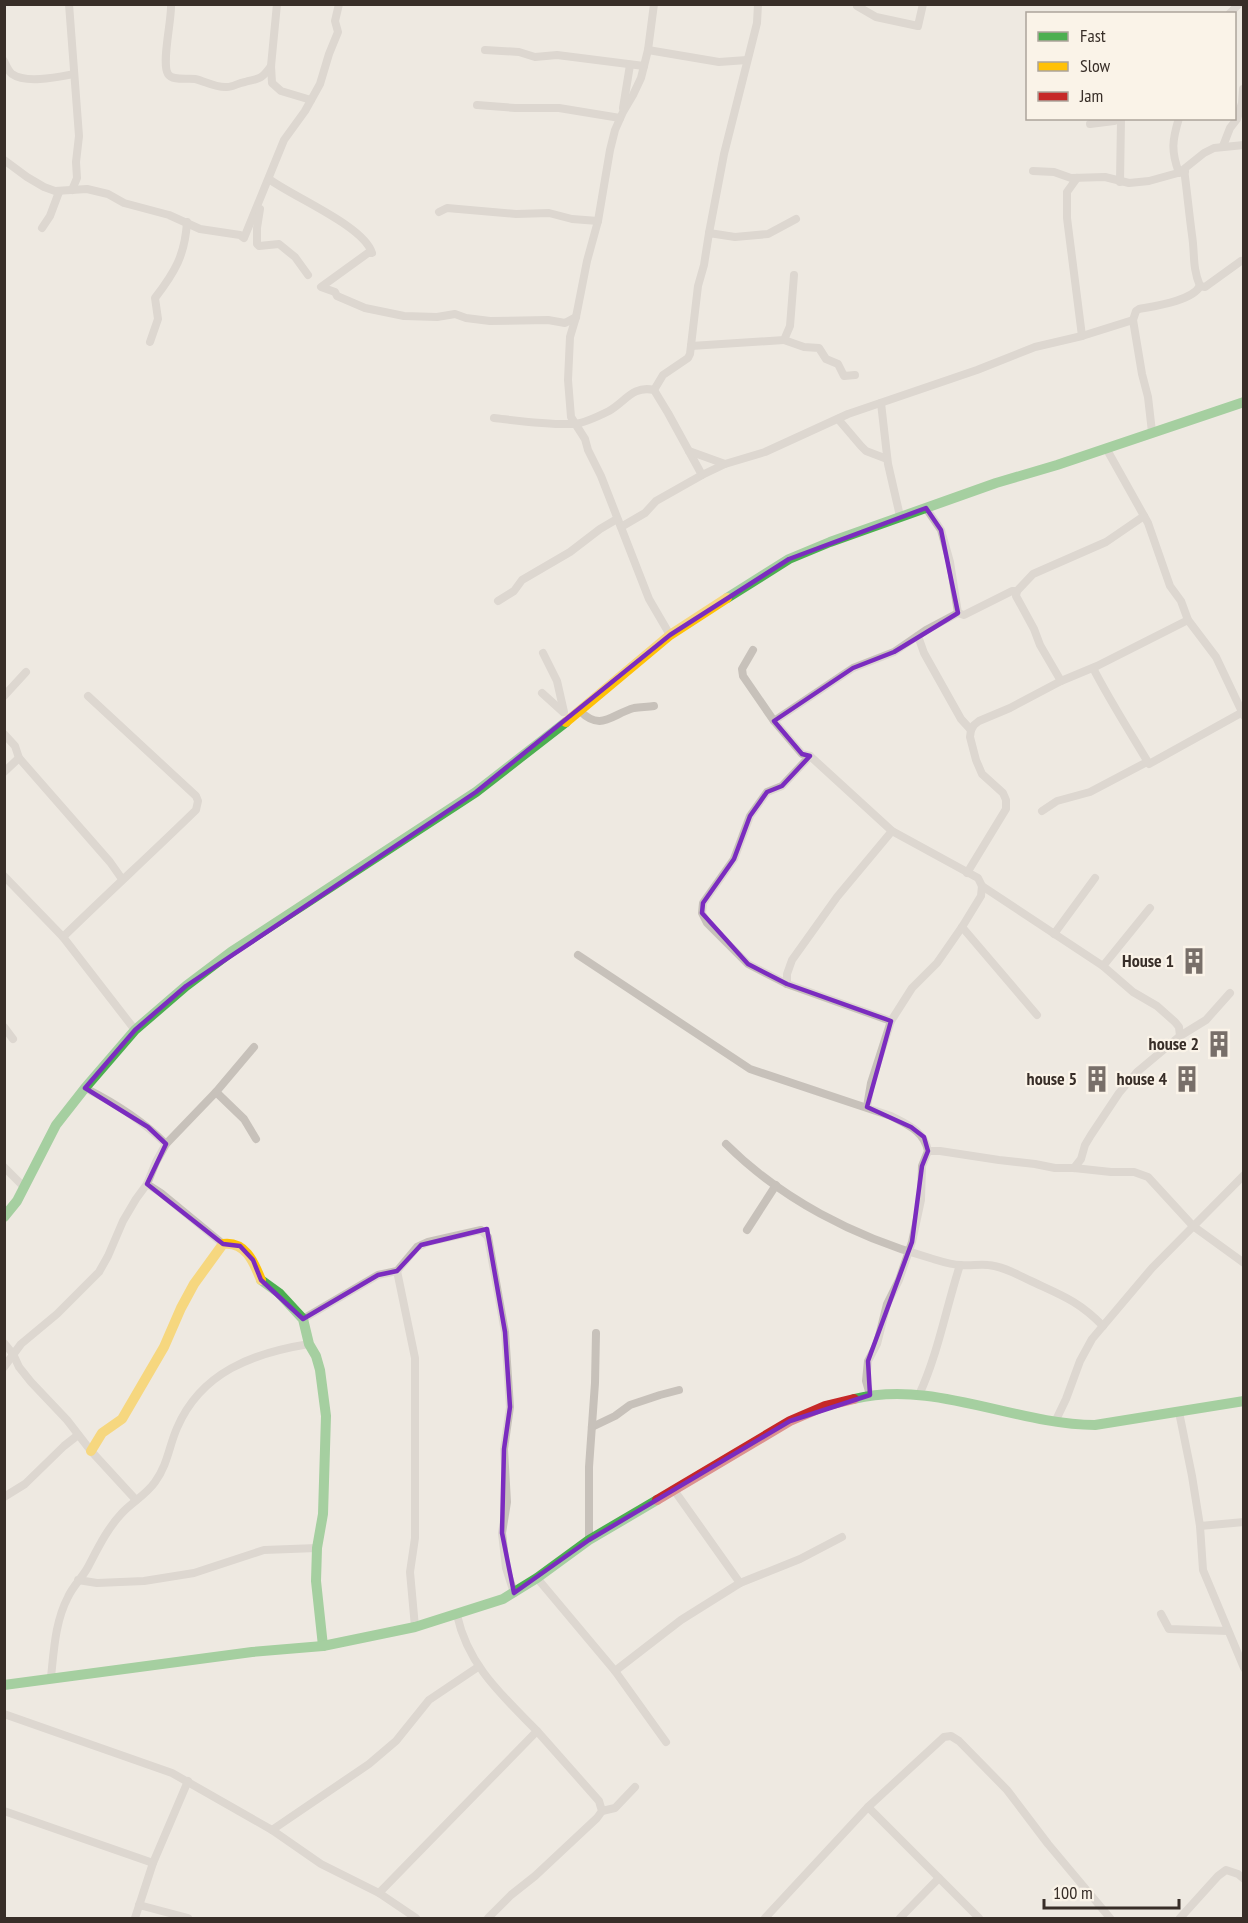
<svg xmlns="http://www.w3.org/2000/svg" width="1248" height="1923" font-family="'PT Sans Narrow',sans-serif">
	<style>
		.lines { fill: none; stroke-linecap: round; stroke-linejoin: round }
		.street { stroke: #c7c1ba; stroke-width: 8 }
		.fast { stroke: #4caf50; stroke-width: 10 }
		.slow { stroke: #ffc107; stroke-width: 10 }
		.jam { stroke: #c62828; stroke-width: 10 }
		.marked { fill: none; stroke: #7b2cbf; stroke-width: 4.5; stroke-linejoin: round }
		.labels { text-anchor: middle; stroke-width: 4.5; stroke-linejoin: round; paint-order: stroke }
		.poi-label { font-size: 18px; font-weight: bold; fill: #382e28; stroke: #faf3e8; text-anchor: end }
	</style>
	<rect width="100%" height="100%" fill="#eee9e1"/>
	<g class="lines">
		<g class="street">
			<polyline points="69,4 79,136 76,162 77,178 72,190"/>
			<path d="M171 4C172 20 161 63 168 74 172 81 187 78 195 79 205 81 215 88 227 87 233 87 238 83 245 82 260 78 261 80 271 66"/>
			<polyline points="277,4 271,66 272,83 281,91 311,100"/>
			<polyline points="654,4 648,50 641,78 633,95 623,112 615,130 610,150 598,221 587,261 576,317 570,337 568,380 571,417 585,439 588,450 601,476 649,599 670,635"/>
			<polyline points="857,6 876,17 918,26 923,4"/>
			<polyline points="1229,14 1239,4"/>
			<polyline points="485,50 519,52 535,57 557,55 644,66"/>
			<polyline points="648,50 719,62 747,60"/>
			<path d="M4 61C6 65 8 71 12 74 26 84 58 77 74 74"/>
			<polyline points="477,105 515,108 559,108 620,118"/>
			<polyline points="623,108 630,65"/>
			<path d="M1179 118C1172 141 1171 151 1179 173"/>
			<polyline points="1090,124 1114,121 1121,118"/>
			<polyline points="1223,146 1230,128 1237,119 1242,103 1243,89"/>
			<polyline points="4,160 27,177 44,187 55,191 87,189 108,194 124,203 169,215 200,229 240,235 244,238 284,140 305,111 320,84 329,54 338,32 335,21 339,4"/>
			<polyline points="1033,171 1054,172 1071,178 1105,177 1129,183 1149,181 1185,171"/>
			<polyline points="1077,178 1067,192 1067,218 1082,336"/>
			<path d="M269 179C293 197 364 226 372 253H368L321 287 335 292 337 296 365 308 404 316 437 317 455 314 466 318 490 321 548 320 565 323 576 317"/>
			<polyline points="1120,182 1121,119"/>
			<polyline points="260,209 257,228 257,244 259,246 279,244 295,257 308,275"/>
			<polyline points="439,212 447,208 516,214 549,213 572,219 598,221"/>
			<polyline points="42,228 50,216 59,192"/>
			<polyline points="709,233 724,154 757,23 758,4"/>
			<path d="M1200 286C1192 267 1195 254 1192 235 1189 213 1187 191 1184 169L1204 153 1214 148 1244 145"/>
			<polyline points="1200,286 1205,287 1241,261"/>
			<polyline points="784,340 804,347 819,348 826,359 838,364 844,376 855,375"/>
			<path d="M150 342 158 319 155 298C175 272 185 255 187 222"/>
			<polyline points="691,346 784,340 790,326 794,275"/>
			<polyline points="654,390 663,375 688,358 690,354 698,286 704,265 709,233 735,237 768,234 796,219"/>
			<polyline points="881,403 888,464 900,516"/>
			<path d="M494 418C520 421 548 425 574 424 585 423 599 416 609 411 625 402 633 385 654 390L668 413 702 475 656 501 645 513 621 527"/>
			<polyline points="838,419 861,446 866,451 887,459"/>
			<path d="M1152 432 1148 397 1142 374 1133 320 1136 311 1139 309C1155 306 1192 301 1200 286"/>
			<polyline points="1106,448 1148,523 1170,586 1181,601 1188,620 1216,657 1244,716"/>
			<polyline points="689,451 725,464"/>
			<polyline points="702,475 725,464 765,452 848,414 977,370 1035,347 1082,336 1133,320"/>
			<polyline points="926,508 941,530 950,562 958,613"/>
			<polyline points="1017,591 1033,574 1106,542 1144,516"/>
			<polyline points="498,601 514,591 522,580 570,552 600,529 617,519"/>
			<polyline points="918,636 924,653 961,719 971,730"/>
			<polyline points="753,650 742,669 743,676 774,721 802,754 810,756 892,831 978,878 982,886 981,896 962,927 937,963 912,988 891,1021 871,1083 867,1107"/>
			<polyline points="543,653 557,681 564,712"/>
			<path d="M1093 668C1110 701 1130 732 1149 764L1241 713"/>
			<polyline points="542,693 563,712"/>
			<polyline points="4,696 26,672"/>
			<path d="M580 711C601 732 612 714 634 708 641 707 648 707 654 706"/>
			<polyline points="774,721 853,668 894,652 926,630 958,613 964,615 1012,591 1017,591 1016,596 1034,629 1040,645 1061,681"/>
			<polyline points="4,734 15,746 19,758 110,862 122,879"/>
			<polyline points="810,756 782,786 767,792 750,816 734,859 703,903 702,913 707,923 748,964 787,984 891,1021"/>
			<polyline points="4,772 19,758"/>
			<polyline points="1042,811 1057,801 1090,792 1147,762"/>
			<polyline points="967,873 1006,809 1006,800 1003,793 982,774 976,760 970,737 971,730 974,725 979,721 1010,708 1061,681 1097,666 1188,620"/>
			<polyline points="4,876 63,937 135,1030"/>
			<polyline points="982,886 1103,966 1133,992 1157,1006 1175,1022 1179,1027 1180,1036"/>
			<polyline points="962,927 1037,1015"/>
			<polyline points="1054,934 1095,878"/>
			<path d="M63 937C107 894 152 853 196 810L198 801 196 796 88 696"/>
			<path d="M578 955 750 1069 891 1116C908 1125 924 1131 928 1151L922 1166 921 1200 912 1242 899 1280 887 1304 877 1344 868 1361 866 1381 870 1395"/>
			<polyline points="1103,966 1150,908"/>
			<polyline points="787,984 787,974 792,960 837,897 892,831"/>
			<polyline points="4,1027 13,1039"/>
			<path d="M85 1088C115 1103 142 1120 166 1144"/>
			<polyline points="216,1092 244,1119 256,1139"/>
			<path d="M726 1144C781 1199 855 1237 930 1258 940 1261 951 1265 961 1265 970 1266 979 1264 988 1265 1003 1266 1018 1275 1031 1281 1061 1295 1079 1301 1103 1326"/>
			<polyline points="928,1151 940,1151 999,1160 1035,1164 1055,1168 1074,1168 1111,1172 1134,1172 1148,1177 1193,1226 1244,1263"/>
			<polyline points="4,1167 24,1187"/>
			<polyline points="1074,1168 1081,1159 1085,1145 1091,1135 1119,1093 1137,1072 1180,1036 1206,1020 1230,993"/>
			<polyline points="147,1184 161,1193 223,1244"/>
			<polyline points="747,1230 776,1185"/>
			<polyline points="397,1271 415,1358 415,1538 410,1572 415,1627"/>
			<polyline points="303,1319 378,1275 397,1271 417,1247 428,1242 481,1230 488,1237 505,1332 510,1407 504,1449 507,1502 502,1533 506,1568 514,1593"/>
			<polyline points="4,1343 13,1354 19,1367 31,1382 67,1420 91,1451 136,1500"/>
			<polyline points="4,1367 21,1344 57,1314 99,1272 108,1256 123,1221 136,1199 147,1184 156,1162 166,1144 216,1092 254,1047"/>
			<path d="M919 1395C938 1354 946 1308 960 1265"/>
			<polyline points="1179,1412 1192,1476 1200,1526 1203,1570 1244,1668"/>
			<polyline points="1055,1422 1066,1399 1080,1361 1092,1339 1152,1268 1244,1175"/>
			<polyline points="592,1427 615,1416 630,1405 660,1395 679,1390"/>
			<polyline points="674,1490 740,1583"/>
			<polyline points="4,1497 25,1484 64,1446 78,1435"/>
			<polyline points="1200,1526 1244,1522"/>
			<polyline points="589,1540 589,1467 595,1383 596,1333"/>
			<polyline points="537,1578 615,1671 681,1620 740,1583 800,1559 842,1537"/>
			<polyline points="78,1580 97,1583 144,1581 194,1573 264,1550 317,1548"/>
			<polyline points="1161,1614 1169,1629 1228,1631"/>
			<polyline points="615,1671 666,1742"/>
			<path d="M51 1677C54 1650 55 1622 68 1597 73 1586 82 1578 88 1567 98 1548 107 1529 122 1513 132 1502 146 1495 155 1482 168 1464 169 1446 177 1428 201 1372 253 1353 309 1344"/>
			<polyline points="4,1714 172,1773 272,1830 321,1864 379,1893 416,1918"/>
			<polyline points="868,1807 979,1918"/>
			<polyline points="4,1811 153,1863"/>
			<polyline points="602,1811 615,1808 635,1787"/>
			<polyline points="272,1830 369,1764 396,1741 429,1700 478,1667"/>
			<path d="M379 1893 537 1731C503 1696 468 1666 457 1615"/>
			<polyline points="139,1905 188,1918"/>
			<polyline points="135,1918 153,1863 188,1781"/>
			<polyline points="488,1918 511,1895 535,1876 597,1818 602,1811 599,1801 537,1731"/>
			<polyline points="765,1918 868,1807 944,1737 951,1736 959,1741 1007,1790 1048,1844 1110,1918"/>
			<polyline points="900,1918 939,1878"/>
			<polyline points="1180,1918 1218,1876 1226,1870 1238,1874 1244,1879"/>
		</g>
		<g class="fast">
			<polyline points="727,598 789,559 830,542 996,483 1057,465 1244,402"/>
			<polyline points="4,1217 17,1201 56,1125 85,1088 135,1030 186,986 231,952 476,792 566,722"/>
			<polyline points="261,1280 279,1293 303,1319 309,1344 316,1356 320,1370 326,1416 323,1514 317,1548 316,1581 323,1646"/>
			<path d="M854 1399C934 1379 1016 1425 1095 1425L1244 1401"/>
			<polyline points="4,1685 252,1652 323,1646 415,1627 503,1599 537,1578 589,1540 657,1500"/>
		</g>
		<g class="slow">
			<polyline points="566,722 670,635 727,598"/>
			<path d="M91 1451 102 1433 122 1419 164 1347 181 1308 194 1284 223 1244C246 1241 254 1263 261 1280"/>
		</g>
		<polyline class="jam" points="657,1500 790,1421 825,1406 854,1399"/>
	</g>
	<path d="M0 0H1248V1923H0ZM926 508 941 530 958 613 894 652 853 668 774 721 802 754 810 756 782 786 767 792 750 816 734 859 703 903 702 913 748 964 787 984 891 1021 867 1107 911 1127 924 1137 928 1151 922 1166 912 1242 868 1361 870 1395 790 1421 589 1540 514 1593 502 1533 504 1449 510 1407 505 1332 487 1229 421 1245 397 1271 378 1275 303 1319 261 1280 253 1260 240 1246 223 1244 147 1184 166 1144 148 1127 85 1088 135 1030 186 986 476 792 670 635 789 559Z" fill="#eee9e1" fill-opacity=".55" fill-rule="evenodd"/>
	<path class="marked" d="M926 508 941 530 958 613 894 652 853 668 774 721 802 754 810 756 782 786 767 792 750 816 734 859 703 903 702 913 748 964 787 984 891 1021 867 1107 911 1127 924 1137 928 1151 922 1166 912 1242 868 1361 870 1395 790 1421 589 1540 514 1593 502 1533 504 1449 510 1407 505 1332 487 1229 421 1245 397 1271 378 1275 303 1319 261 1280 253 1260 240 1246 223 1244 147 1184 166 1144 148 1127 85 1088 135 1030 186 986 476 792 670 635 789 559Z"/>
	<defs>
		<symbol id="building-bare" viewBox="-9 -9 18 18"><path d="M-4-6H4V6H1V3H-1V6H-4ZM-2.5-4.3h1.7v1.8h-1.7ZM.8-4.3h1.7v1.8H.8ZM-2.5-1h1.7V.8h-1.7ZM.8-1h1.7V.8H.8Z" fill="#786f69" stroke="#faf3e8" stroke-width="2.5" paint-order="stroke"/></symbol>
	</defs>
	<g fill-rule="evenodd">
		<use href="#building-bare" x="1175" y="942" width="38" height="38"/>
		<use href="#building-bare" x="1200" y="1025" width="38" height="38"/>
		<use href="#building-bare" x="1078" y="1060" width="38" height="38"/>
		<use href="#building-bare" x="1168" y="1060" width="38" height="38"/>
	</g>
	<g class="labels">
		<g class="poi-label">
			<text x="1174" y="967">House 1</text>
			<text x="1199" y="1050">house 2</text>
			<text x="1077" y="1085">house 5</text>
			<text x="1167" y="1085">house 4</text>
		</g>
	</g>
	<rect width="1248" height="1923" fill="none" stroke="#382e28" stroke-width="12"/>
	<rect x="1026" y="12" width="210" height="108" fill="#faf3e8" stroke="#aca49b" stroke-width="1.5"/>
	<rect x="1038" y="32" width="30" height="9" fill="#4caf50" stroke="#aca49b" stroke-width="1.5"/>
	<text x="1080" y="42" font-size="18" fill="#382e28">Fast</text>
	<rect x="1038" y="62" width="30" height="9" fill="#ffc107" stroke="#aca49b" stroke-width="1.5"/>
	<text x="1080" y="72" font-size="18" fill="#382e28">Slow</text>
	<rect x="1038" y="92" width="30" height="9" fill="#c62828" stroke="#aca49b" stroke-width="1.5"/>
	<text x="1080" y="102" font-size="18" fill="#382e28">Jam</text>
	<path d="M1044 1899v9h135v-9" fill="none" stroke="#382e28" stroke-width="3"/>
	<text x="1053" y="1899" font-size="18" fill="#382e28" stroke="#faf3e8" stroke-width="4.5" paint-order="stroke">100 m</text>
</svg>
